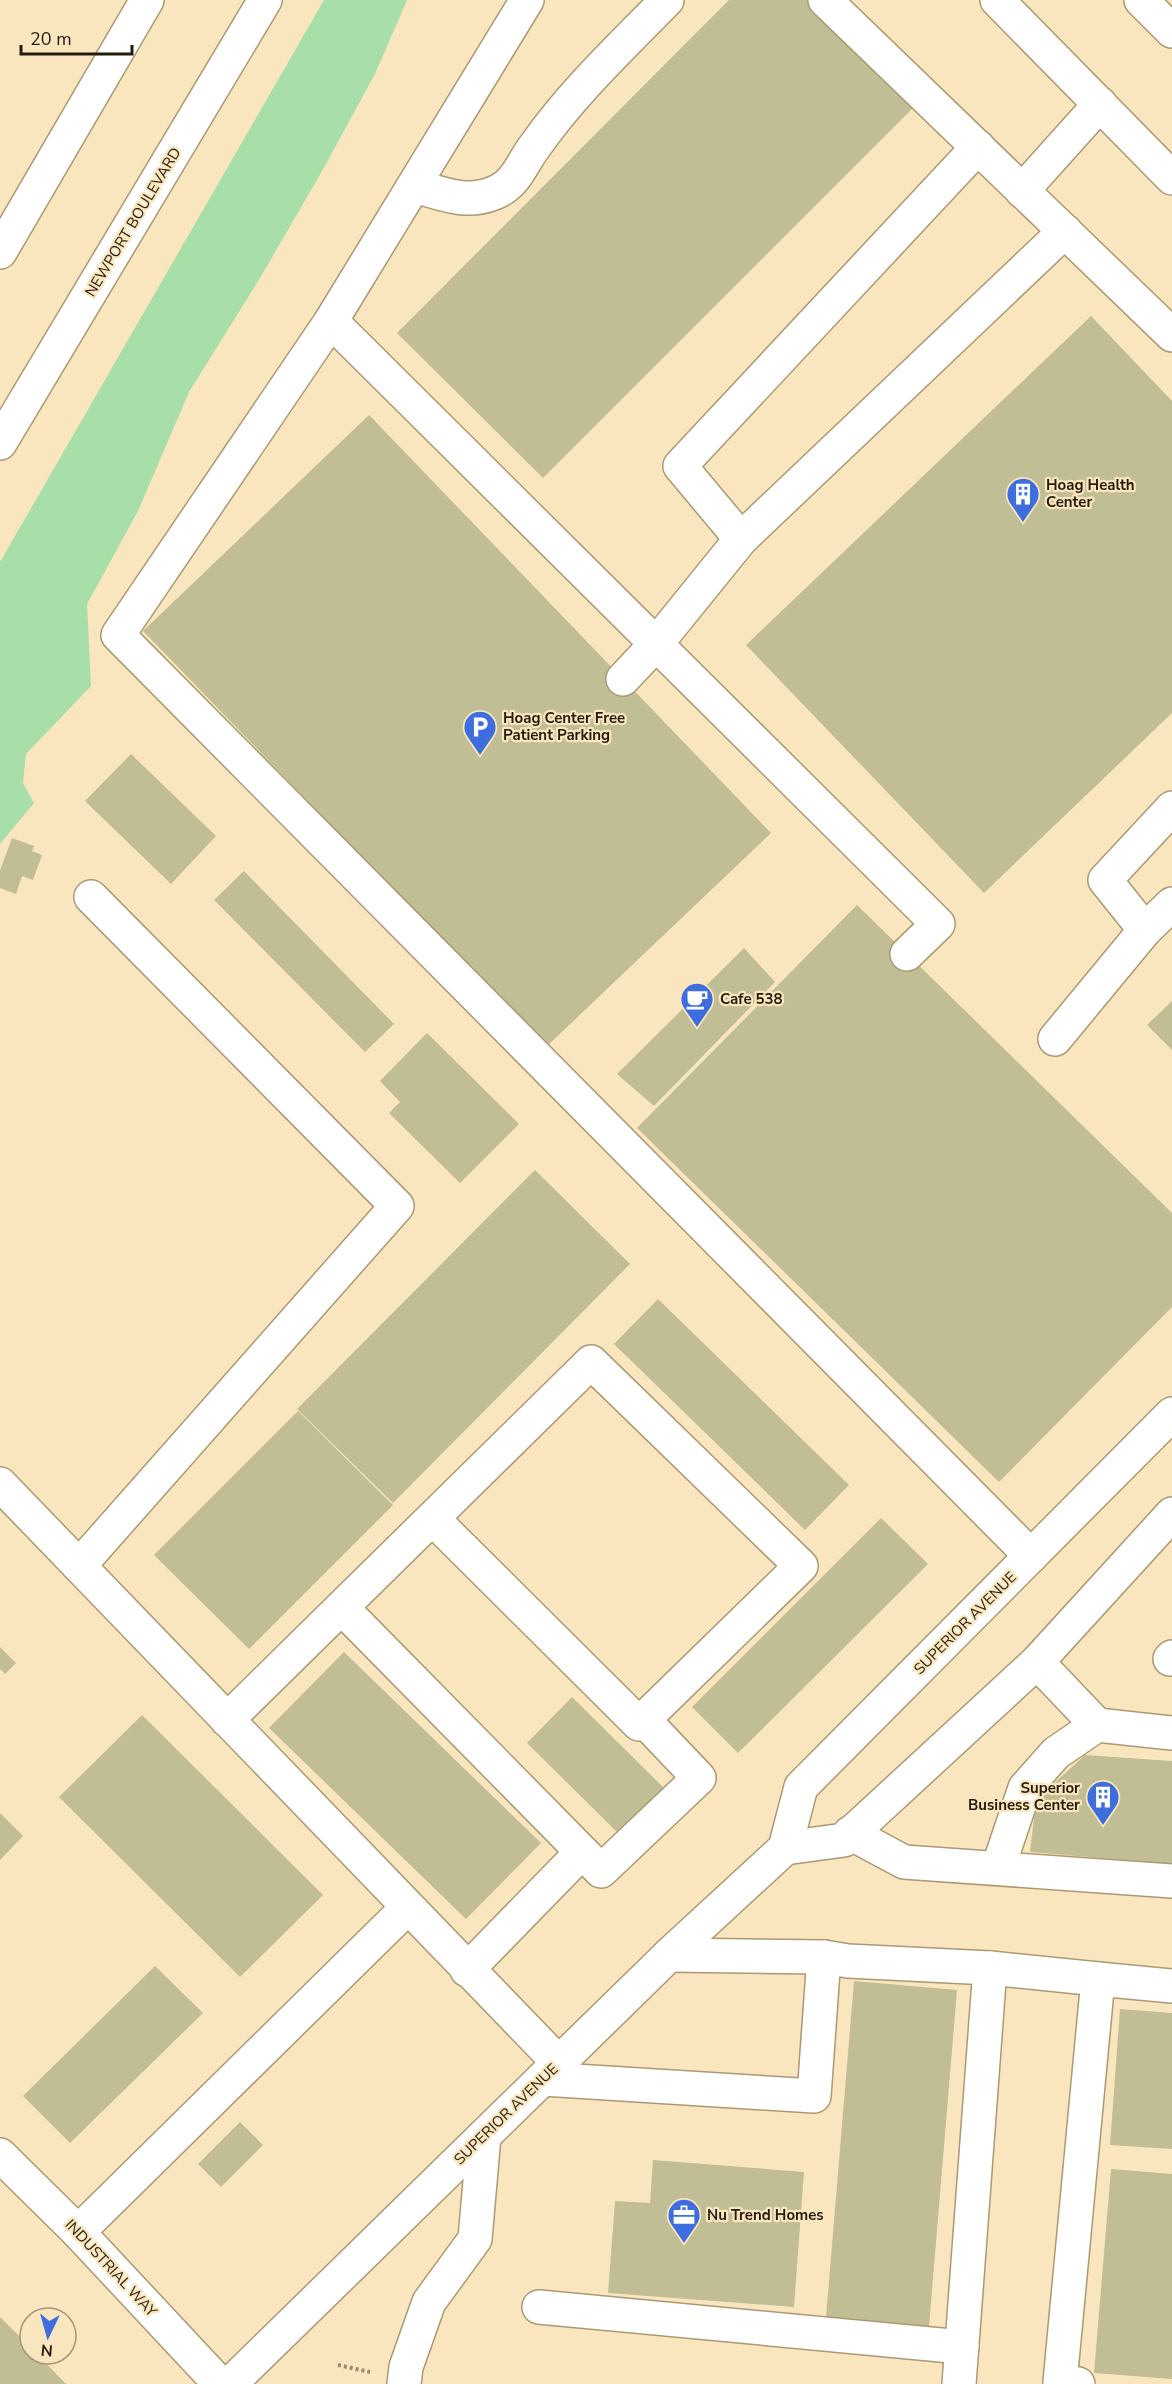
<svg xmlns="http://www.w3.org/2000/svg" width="1172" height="2384" font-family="'Nunito Sans',sans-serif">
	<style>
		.green { fill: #a8dea7 }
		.building { fill: #c1be95 }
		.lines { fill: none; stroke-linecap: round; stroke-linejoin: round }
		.minor-casing { stroke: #ab9974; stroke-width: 36 }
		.major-casing { stroke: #ab9974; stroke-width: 36 }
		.highway-casing { stroke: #ab9974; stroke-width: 36 }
		.path { stroke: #998b6e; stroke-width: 4; stroke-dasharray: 3 3; stroke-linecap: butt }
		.minor { stroke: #fff; stroke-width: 33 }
		.major { stroke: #fff; stroke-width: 33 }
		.highway { stroke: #fff; stroke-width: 33 }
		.labels { text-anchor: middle; stroke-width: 4.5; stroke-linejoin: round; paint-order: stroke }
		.street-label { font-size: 15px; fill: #231c0d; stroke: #fae6be }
		.poi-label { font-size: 15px; font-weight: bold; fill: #231c0d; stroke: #fae6be; text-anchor: start }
	</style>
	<rect width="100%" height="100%" fill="#fae6be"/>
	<polygon class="green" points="324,0 407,0 375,74 321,173 260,278 189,392 138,511 87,604 91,686 26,754 23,783 34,803 0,844 0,562"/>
	<g class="building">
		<polygon points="729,0 814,0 918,103 543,478 397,333"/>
		<polygon points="1091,316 1172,401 1172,713 984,893 746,645"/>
		<polygon points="369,415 771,833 546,1047 143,631"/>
		<polygon points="131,754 216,836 171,884 85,801"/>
		<polygon points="12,838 34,846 32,851 42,855 33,880 22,876 16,894 0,888 0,870"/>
		<polygon points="244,871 394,1024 365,1052 214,900"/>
		<polygon points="857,905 1172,1213 1172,1307 999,1482 637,1128"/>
		<polygon points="744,948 775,982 654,1106 617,1074"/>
		<polygon points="1172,1001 1172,1050 1147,1025"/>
		<polygon points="427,1033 519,1124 460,1183 389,1113 400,1102 380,1081"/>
		<polygon points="535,1170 630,1264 393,1503 297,1409"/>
		<polygon points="658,1299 849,1485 805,1530 614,1344"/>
		<polygon points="298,1411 393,1505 249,1649 154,1555"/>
		<polygon points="881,1518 928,1564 738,1753 692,1707"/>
		<polygon points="0,1647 16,1663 5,1674 0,1669"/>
		<polygon points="344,1652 541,1843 466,1919 269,1728"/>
		<polygon points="572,1697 668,1792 623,1838 527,1743"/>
		<polygon points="142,1715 323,1895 240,1977 59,1797"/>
		<polygon points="1085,1755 1172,1761 1172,1864 1030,1852 1036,1800"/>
		<polygon points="0,1813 23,1836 0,1860"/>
		<polygon points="155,1966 203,2013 70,2143 23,2096"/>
		<polygon points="854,1981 957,1990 929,2326 826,2317"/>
		<polygon points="1120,2009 1172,2013 1172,2149 1110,2145"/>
		<polygon points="240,2122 263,2145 221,2187 198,2164"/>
		<polygon points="653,2160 804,2172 794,2307 608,2293 615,2201 650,2203"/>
		<polygon points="1111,2169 1172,2174 1172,2379 1094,2373"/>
		<polygon points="0,2317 30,2347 30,2354 37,2354 66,2384 0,2384"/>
	</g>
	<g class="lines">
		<defs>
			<g id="minor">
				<polyline points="527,0 331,321 938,924 907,954"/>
				<polyline points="825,0 1172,335"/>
				<polyline points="997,0 1172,178"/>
				<polyline points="1141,0 1172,31"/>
				<polyline points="978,147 680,466 741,539 1065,231"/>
				<path d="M414 186C442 193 465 205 494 193 517 184 521 164 535 146 573 92 621 47 667 0"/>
				<polyline points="1022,191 1100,104"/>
				<polyline points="331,321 118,635 1031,1556"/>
				<polyline points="623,679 656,644 741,539"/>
				<polyline points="1172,808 1105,880 1145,930 1172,904"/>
				<polyline points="1055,1039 1145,930"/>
				<polyline points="0,1484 559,2063"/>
				<polyline points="79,1566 397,1206 91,897"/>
				<polyline points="342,1608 601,1871 699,1778 644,1720"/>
				<polyline points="1170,1659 1172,1657"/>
				<polyline points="1037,1662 1097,1725"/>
				<polyline points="227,1720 591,1362 801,1566 639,1724 433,1519"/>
				<polyline points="850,1833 904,1862 1172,1881"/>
				<polyline points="998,1868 1025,1788 1056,1753 1097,1725 1172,1733"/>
				<polyline points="669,1955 824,1957 848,1961 990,1968 959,2384"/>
				<polyline points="990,1968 1098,1979"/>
				<polyline points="467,1970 582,1852"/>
				<polyline points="543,2079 814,2096 824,1957"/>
				<polyline points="0,2155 78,2232 220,2384"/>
				<polyline points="78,2232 407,1908"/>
				<polyline points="539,2307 962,2347"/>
				<polyline points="1078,2384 1060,2382 1098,1979 1172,1986"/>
			</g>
			<g id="major">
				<polyline points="785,1848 844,1840 1037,1662 1172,1514"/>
				<polyline points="230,2384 669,1955 785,1848 801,1787 1172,1414"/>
				<polyline points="404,2384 406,2367 429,2302 475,2239 484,2136"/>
			</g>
			<g id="highway">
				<polyline points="0,252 147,0"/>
				<polyline points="0,443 265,0"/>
			</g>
		</defs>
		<use href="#minor" class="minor-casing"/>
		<use href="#major" class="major-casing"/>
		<use href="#highway" class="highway-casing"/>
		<polyline class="path" points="338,2365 370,2372"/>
		<use href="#minor" class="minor"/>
		<use href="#major" class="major"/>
		<use href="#highway" class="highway"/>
	</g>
	<defs>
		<symbol id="building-pin" viewBox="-11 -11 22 30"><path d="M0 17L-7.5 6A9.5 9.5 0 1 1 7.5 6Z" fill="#3e6dde" stroke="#fae6be"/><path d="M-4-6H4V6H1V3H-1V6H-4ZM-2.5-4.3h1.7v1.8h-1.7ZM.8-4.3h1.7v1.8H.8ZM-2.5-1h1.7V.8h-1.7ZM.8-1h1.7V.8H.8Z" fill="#fff"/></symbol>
		<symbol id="parking-pin" viewBox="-11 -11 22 30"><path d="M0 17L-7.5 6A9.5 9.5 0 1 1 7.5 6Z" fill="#3e6dde" stroke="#fae6be"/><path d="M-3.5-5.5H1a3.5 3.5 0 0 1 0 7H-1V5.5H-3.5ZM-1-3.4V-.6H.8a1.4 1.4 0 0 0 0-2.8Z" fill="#fff"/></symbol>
		<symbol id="cafe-pin" viewBox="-11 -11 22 30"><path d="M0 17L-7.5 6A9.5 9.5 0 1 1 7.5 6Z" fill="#3e6dde" stroke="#fae6be"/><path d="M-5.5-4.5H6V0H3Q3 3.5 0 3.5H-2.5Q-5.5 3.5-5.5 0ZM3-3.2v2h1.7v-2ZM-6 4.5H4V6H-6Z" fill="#fff"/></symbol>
		<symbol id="office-pin" viewBox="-11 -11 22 30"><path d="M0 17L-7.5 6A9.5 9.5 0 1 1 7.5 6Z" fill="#3e6dde" stroke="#fae6be"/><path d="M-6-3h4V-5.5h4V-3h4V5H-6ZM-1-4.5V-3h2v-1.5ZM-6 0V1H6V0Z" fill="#fff"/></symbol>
	</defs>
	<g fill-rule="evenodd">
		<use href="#building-pin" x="1004" y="475" width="38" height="52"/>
		<use href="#parking-pin" x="461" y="708" width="38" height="52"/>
		<use href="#cafe-pin" x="678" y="980" width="38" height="52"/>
		<use href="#building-pin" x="1084" y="1778" width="38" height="52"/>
		<use href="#office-pin" x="665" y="2196" width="38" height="52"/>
	</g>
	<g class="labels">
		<g class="street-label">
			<text transform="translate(133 222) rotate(-59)" y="5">NEWPORT BOULEVARD</text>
			<text transform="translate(965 1623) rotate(-45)" y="5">SUPERIOR AVENUE</text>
			<text transform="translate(506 2114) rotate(-44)" y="5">SUPERIOR AVENUE</text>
			<text transform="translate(111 2268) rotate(47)" y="5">INDUSTRIAL WAY</text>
		</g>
		<g class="poi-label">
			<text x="1046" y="490">Hoag Health<tspan x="1046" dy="17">Center</tspan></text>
			<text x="503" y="723">Hoag Center Free<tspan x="503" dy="17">Patient Parking</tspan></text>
			<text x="720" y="1004">Cafe 538</text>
			<text x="1080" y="1793" text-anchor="end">Superior<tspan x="1080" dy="17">Business Center</tspan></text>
			<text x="707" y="2220">Nu Trend Homes</text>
		</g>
	</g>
	<g transform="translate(48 2336) rotate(185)"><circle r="28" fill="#fae6be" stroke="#a49577" stroke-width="1.5"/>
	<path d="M0-4.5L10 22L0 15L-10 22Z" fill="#3e6dde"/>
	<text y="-9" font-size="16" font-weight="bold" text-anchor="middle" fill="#231c0d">N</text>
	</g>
	<path d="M21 45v9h111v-9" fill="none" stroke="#231c0d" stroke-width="3"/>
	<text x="30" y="45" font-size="18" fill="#231c0d" stroke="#fae6be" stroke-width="4.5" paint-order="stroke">20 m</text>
</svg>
